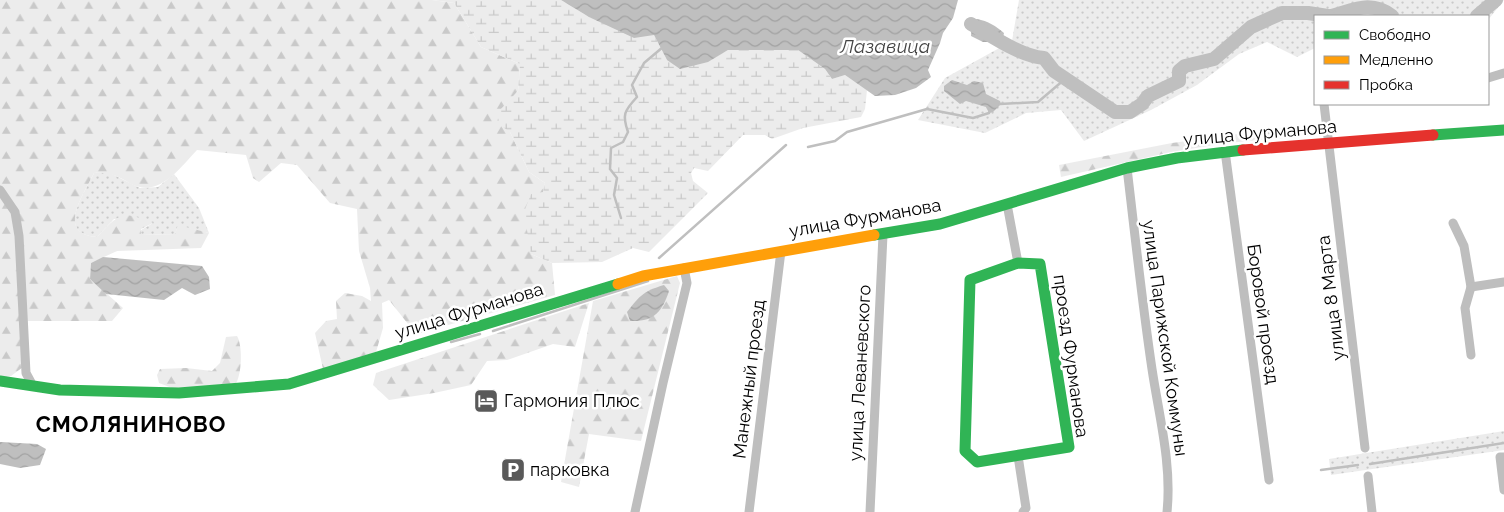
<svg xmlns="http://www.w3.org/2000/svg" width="1504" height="512" font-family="Raleway,sans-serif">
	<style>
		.grass { fill: url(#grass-dots) }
		.forest { fill: url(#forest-firs) }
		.wetland { fill: url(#wetland-marsh) }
		.water { fill: url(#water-waves) }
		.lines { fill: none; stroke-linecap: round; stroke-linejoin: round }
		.stream { stroke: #bfbfbf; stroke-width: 2.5 }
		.river { stroke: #bfbfbf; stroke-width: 14 }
		.street { stroke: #bebebe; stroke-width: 9 }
		.fast { stroke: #30b455; stroke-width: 11 }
		.slow { stroke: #ff9f0a; stroke-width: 11 }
		.jam { stroke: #e5322d; stroke-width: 11 }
		.labels { text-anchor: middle; stroke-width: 5; stroke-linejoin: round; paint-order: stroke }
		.street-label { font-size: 18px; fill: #000; stroke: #fff }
		.poi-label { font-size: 18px; fill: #000; stroke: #fff; text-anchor: start }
		.water-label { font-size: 19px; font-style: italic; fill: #444; stroke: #fff }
		.district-label { font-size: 22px; font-weight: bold; letter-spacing: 1px; fill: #000; stroke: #fff }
	</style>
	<defs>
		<pattern id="grass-dots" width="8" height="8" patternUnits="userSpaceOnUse" patternTransform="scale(1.25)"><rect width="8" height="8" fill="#ececec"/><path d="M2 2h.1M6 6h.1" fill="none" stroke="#c9c9c9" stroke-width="1.8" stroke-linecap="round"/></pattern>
		<pattern id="forest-firs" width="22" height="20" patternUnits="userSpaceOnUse" patternTransform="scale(1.25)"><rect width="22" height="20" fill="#ececec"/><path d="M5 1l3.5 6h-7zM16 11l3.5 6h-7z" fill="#c9c9c9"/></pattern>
		<pattern id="wetland-marsh" width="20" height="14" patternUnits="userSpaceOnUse" patternTransform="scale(1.25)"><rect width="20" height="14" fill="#ececec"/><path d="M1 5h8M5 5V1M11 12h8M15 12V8" fill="none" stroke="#c9c9c9"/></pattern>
		<pattern id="water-waves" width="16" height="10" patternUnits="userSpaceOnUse" patternTransform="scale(1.25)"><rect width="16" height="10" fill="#bfbfbf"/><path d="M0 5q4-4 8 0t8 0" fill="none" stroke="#a2a2a2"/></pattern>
	</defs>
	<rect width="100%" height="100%" fill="#fff"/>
	<g class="grass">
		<polygon points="1019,0 1504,0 1488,20 1488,16 1315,16 1315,48 1297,57 1267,42 1239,54 1197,85 1151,110 1084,141 1061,110 1026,113 985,133 918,120 945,78 1012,41"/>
		<path d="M108 172 140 188 158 187 174 174 199 208 209 233 178 226 175 234 141 235V230L153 223 114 219 97 237C55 234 84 194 94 173Z"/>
		<polygon points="1504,431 1504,450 1331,475 1329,459"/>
	</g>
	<g class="forest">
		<path d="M0 0H432L454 3 481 47 520 64 518 91 500 111 529 172 545 183 531 254 552 263 555 295 416 334 389 300 382 303 383 328 376 352 323 369 315 333 326 321 337 319 336 301 345 293 362 296 371 301 370 288 359 251 357 209 330 203 297 165 281 163 259 182 253 178 246 155 197 150C179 169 159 198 131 184 117 176 111 172 94 173 84 194 55 234 97 237 119 213 122 210 153 223L141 229V235L175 234 178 225 209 233 201 248 117 251 91 263 90 279 123 308 112 321H24L23 367 11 376 0 378Z"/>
		<polygon points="1283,128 1284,138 1227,143 1171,152 1061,177 1059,165 1172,143"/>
		<polygon points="677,276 680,283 641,441 589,434 579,487 561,482 593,301"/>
		<polygon points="589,303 575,347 553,344 507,360 487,361 471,385 434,393 389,400 373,385 376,373"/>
		<path d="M237 336C243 346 242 376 235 385L175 389 159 383 157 375 160 369 186 368 212 371 220 363 226 337Z"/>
	</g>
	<polygon class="wetland" points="432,0 561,0 589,17 654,35 667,60 707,62 728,50 798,50 825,69 832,79 845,75 867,90 865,109 861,117 803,128 772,139 765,135 743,135 708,171 694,168 691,173 693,181 708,193 649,252 633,248 602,262 552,263 531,254 524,212 531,194 543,192 545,183 529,172 510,132 497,123 499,111 518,91 520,64 481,47 454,3"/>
	<g class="water">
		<polygon points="561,0 958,0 953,18 943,33 940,43 928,70 931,77 916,88 895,95 875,96 845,75 832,79 825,69 798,50 728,50 708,62 680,69 667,60 654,35 634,38 589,17"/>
		<path d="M977 19C988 21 996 26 1004 33L1001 46 994 42H983L971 36 972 20Z"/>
		<polygon points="952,80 967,85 974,81 983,83 986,94 1000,101 1001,104 993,112 989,113 986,107 966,101 960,104 944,91 944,86"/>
		<polygon points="103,257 202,266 209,277 210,289 195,295 182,288 164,300 106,294 90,279 91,263"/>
		<path d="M664 285 669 291C662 312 654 322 630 321L627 312C640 295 644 291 664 285Z"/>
		<polygon points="0,442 37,444 46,449 40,465 20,468 0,464"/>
	</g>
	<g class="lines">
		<g class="stream">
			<polyline points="1000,104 1038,102 1065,79"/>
			<polyline points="808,147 835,141 847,132 927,109 973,118 989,113 990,110"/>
			<path d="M621 218 614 195 617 178 610 169 611 148 623 142 628 132C622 115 624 111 637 97L632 85 644 63 663 47"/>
			<polyline points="659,258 786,145"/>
			<polyline points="493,331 648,281"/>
			<polyline points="451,342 480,334"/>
			<polyline points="1370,464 1504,443"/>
			<polyline points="1321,470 1358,465"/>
		</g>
		<g class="river">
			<path d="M1331 16C1354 10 1371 0 1392 16"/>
			<polyline points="1477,16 1496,0"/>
			<path d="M971 24C992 36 1020 56 1044 58L1054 71 1115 112H1130L1142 104 1148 96 1179 81V71L1185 66 1214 59 1251 27 1282 13H1308L1328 16"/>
		</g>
		<g class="street">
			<polyline points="1488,78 1504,73"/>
			<polyline points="1324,104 1365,448"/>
			<polyline points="1225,151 1269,480"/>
			<path d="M1127 168C1135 235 1142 302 1152 369 1159 416 1172 464 1167 512"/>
			<polyline points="0,190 15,212 19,236 26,373 33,386"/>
			<polyline points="1007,204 1018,263"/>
			<polyline points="1453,223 1464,246 1471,287 1465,308 1471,355"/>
			<polyline points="1471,287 1504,282"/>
			<polyline points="1018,456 1026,508 1023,512"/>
			<polyline points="1504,457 1500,457 1504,490"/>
			<polyline points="1368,476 1372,512"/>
			<polyline points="635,512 663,383 687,283 684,268"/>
			<polyline points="749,512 781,251"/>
			<polyline points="870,512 883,235"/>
		</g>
		<g class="fast">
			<polyline points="1433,135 1504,130"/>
			<polyline points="874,235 940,224 1127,168 1177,158 1243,150"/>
			<polygon points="1018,263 1040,264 1069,447 977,462 965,451 970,280"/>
			<polyline points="0,381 60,390 179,393 289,384 618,284"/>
		</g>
		<polyline class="slow" points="618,284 643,276 874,235"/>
		<polyline class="jam" points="1243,150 1433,135"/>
	</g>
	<defs>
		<symbol id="hotel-square" viewBox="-11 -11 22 22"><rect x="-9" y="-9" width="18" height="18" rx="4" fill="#595959" stroke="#fff"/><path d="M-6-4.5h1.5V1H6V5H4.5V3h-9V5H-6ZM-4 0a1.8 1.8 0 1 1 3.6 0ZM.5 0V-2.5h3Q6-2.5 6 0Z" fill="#fff"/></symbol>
		<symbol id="parking-square" viewBox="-11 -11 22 22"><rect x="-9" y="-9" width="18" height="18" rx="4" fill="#595959" stroke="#fff"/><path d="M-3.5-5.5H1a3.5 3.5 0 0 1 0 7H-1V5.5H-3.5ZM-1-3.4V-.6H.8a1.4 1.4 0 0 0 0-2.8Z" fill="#fff"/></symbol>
	</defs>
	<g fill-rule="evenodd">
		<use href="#hotel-square" x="472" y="387" width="28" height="28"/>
		<use href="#parking-square" x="499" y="456" width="28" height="28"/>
	</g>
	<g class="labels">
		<g class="street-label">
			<text transform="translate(1260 133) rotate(-5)" y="6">улица Фурманова</text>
			<text transform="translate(865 218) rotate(-10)" y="6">улица Фурманова</text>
			<text transform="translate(1331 298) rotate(-97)" y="6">улица 8 Марта</text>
			<text transform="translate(469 311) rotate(-17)" y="6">улица Фурманова</text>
			<text transform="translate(1263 314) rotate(82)" y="6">Боровой проезд</text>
			<text transform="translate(1165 338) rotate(82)" y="6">улица Парижской Коммуны</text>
			<text transform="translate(1071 356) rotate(82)" y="6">проезд Фурманова</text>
			<text transform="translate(860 373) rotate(-87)" y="6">улица Леваневского</text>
			<text transform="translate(749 379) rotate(-83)" y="6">Манежный проезд</text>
		</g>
		<g class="poi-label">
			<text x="504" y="407">Гармония Плюс</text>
			<text x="530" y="476">парковка</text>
		</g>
		<g class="water-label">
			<text x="885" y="53">Лазавица</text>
		</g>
		<g class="district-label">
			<text x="131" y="432">СМОЛЯНИНОВО</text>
		</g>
	</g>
	<rect x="1314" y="15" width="175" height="90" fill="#ffffff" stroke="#999999"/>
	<rect x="1324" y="31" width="25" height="8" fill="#30b455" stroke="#999999"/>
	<text x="1359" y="40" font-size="15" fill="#000000">Свободно</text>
	<rect x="1324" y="56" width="25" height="8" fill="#ff9f0a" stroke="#999999"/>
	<text x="1359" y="65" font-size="15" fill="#000000">Медленно</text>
	<rect x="1324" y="81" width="25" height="8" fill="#e5322d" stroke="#999999"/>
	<text x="1359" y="90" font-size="15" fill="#000000">Пробка</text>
</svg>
